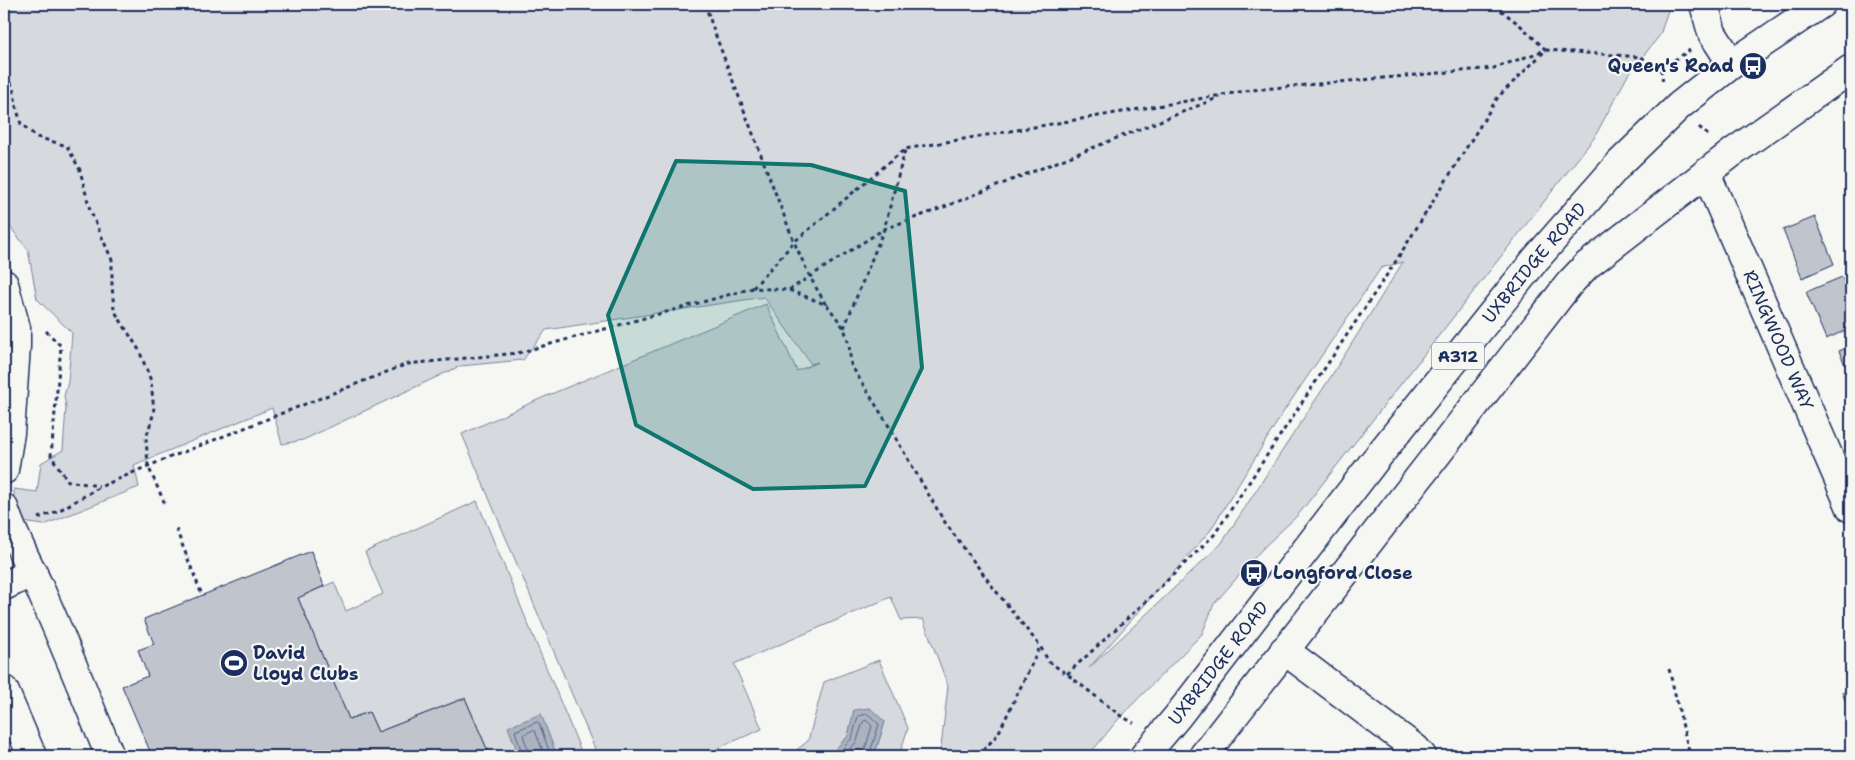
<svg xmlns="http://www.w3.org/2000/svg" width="1855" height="760" font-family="'Shantell Sans',sans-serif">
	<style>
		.green { fill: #d6d9dd; stroke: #78849e; fill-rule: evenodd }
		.water { fill: #abb2c0; stroke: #717e99 }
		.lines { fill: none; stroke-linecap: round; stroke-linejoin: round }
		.shore { stroke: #556385; stroke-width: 1 }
		.building { fill: #c0c4cd; stroke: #1b2f5e }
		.minor-casing { stroke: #1b2f5e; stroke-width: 31 }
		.major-casing { stroke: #1b2f5e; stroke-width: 31 }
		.path { stroke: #1b2f5e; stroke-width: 3; stroke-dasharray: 4 4; stroke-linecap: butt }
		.minor { stroke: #f6f6f2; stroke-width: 28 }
		.major { stroke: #f6f6f2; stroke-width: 28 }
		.marked { fill: #0f766e; fill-opacity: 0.2; stroke: #0f766e; stroke-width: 4; stroke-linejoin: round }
		.labels { text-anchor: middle; stroke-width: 4.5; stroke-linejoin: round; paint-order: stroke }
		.shield { fill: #f6f6f2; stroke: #5d6b8a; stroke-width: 1 }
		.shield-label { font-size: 16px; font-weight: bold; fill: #1b2f5e }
		.poi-label { font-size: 18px; font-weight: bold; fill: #1b2f5e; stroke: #f6f6f2; text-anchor: start }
		.street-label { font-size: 18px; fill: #1b2f5e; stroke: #f6f6f2 }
	</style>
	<rect width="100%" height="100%" fill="#f6f6f2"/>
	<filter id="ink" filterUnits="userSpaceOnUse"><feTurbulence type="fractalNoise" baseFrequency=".02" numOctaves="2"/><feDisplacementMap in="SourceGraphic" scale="10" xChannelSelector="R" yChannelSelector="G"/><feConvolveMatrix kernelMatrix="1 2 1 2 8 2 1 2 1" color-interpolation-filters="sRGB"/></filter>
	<g filter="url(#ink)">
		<g class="green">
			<path d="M4 4H1670L1660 35 1628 75 1594 138 1298 515 1263 548 1214 604 1202 634 1121 716 1088 756H940L948 686 923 619 901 620 891 597 734 664 762 729 700 756H598L462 434 544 397 766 304 797 371 818 362 811 364 764 297 546 330 523 360 460 366 303 440 282 444 272 408 134 465 139 487 44 525 22 522 14 500V489L37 492 41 463 63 450 66 407 64 396 68 382 72 333 37 299 28 250 4 219ZM1403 262 1330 378 1221 544 1089 668 1210 531 1284 411 1381 268Z"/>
			<polygon points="477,501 583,756 490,756 465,698 378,732 369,712 349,719 298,598 334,582 346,611 383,594 365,552"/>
			<polygon points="879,660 908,728 899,756 874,756 885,722 854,710 848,736 829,756 789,756 808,741 824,682"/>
		</g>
		<g class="water">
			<polygon points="870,708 885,722 874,756 829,756 848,736 854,710"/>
			<polygon points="541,714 557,756 519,756 508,727"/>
		</g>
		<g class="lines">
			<g class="shore">
				<polyline points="523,756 515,731 537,722 539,723 551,756"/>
				<polyline points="530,756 523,735 533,730 535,731 545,756"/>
				<polyline points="836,756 852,738 858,716 868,714 879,724 869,756"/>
				<polyline points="844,756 857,741 863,722 866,720 872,726 863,756"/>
			</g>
		</g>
		<g class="building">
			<polygon points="1815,217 1834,264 1802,278 1783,230"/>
			<polygon points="1842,277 1851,298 1851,328 1826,339 1806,292"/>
			<polygon points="1851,346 1851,379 1839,351"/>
			<polygon points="311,551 324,586 298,598 349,719 369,712 378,732 465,698 490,756 152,756 122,686 148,676 138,650 154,644 144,619"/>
			<polygon points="1851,689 1851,713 1842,693"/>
		</g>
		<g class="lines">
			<defs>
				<g id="minor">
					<polyline points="1704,4 1712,33 1732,64"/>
					<path id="s1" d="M1706 173 1851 508"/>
					<polyline points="4,284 16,328 16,346 10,433 4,470"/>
					<path d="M4 508C14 539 31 567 44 598 67 650 88 703 110 756"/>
					<polyline points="4,586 33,572"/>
					<polyline points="1284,650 1416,749 1422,756"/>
					<polyline points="4,690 32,756"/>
					<polyline points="1203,756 1569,284 1586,266 1732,153 1851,69"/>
				</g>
				<g id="major">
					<path id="s2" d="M1144 756 1177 717 1379 455 1535 260 1619 164 1679 106 1732 64 1821 4"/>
				</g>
			</defs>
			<use href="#minor" class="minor-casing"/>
			<use href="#major" class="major-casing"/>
			<g class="path">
				<polyline points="705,4 714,31 794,242 810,277 826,305"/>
				<polyline points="1661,69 1690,50"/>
				<polyline points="1661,69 1663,83"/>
				<polyline points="4,77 13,86 16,105 21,124 37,137 67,146 80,170 90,210 112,260 112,285 114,310 139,350 151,381 154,412 146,438 148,466 165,504"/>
				<polyline points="1699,127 1709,136"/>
				<polyline points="753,288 794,242 905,149 1251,90 1494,68 1546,50 1641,57 1661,69"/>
				<polyline points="789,290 884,229 939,209 1220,97"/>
				<polyline points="844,328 884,229 905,150"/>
				<polyline points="46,331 61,346 51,456 68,481 99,486"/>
				<polyline points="38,518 58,511 100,487 148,466 407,364 518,353 753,288 789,290 827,305 844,328 849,344 851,365 887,423 944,521 992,586 1040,646 1049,662 1067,674 1121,716 1134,723"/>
				<polyline points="176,529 202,595"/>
				<polyline points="1669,669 1690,756"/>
				<polyline points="1067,674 1143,604 1214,535 1396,261 1498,97 1546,50 1521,26 1493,4"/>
				<polyline points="978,756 998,734 1040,647"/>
			</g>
			<use href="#minor" class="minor"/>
			<use href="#major" class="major"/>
		</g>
	</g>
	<path class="marked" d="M676 161 811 165 905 191 922 368 865 486 753 489 636 425 608 315Z"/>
	<defs>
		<symbol id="bus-disc" viewBox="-11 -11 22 22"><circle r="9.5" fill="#1b2f5e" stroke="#f6f6f2"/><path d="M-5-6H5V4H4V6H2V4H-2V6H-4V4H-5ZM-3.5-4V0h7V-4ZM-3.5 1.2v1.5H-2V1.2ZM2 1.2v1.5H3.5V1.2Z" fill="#fff"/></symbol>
		<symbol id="stadium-disc" viewBox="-11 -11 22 22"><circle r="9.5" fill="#1b2f5e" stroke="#f6f6f2"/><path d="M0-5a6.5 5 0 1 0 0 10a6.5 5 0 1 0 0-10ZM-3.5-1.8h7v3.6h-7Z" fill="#fff"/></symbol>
	</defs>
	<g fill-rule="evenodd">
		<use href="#bus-disc" x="1737" y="50" width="32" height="32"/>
		<use href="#bus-disc" x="1238" y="557" width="32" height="32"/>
		<use href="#stadium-disc" x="218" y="647" width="32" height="32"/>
	</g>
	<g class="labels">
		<rect class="shield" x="1432" y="342.5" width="52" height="27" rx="4"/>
		<g class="shield-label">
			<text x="1458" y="362">A312</text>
		</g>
		<g class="poi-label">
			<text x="1734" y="72" text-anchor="end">Queen's Road</text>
			<text x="1273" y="579">Longford Close</text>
			<text x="253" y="659">David<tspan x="253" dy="21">Lloyd Clubs</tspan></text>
		</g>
		<g class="street-label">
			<text dy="6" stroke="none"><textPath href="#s2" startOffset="629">UXBRIDGE ROAD</textPath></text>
			<text dy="6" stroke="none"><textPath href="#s1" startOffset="182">RINGWOOD WAY</textPath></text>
			<text dy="6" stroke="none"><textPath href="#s2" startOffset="119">UXBRIDGE ROAD</textPath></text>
		</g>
	</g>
	<rect width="1855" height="760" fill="none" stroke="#f6f6f2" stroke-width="20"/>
	<rect x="10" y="10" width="1835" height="740" fill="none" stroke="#1b2f5e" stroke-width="2" filter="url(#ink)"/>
</svg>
